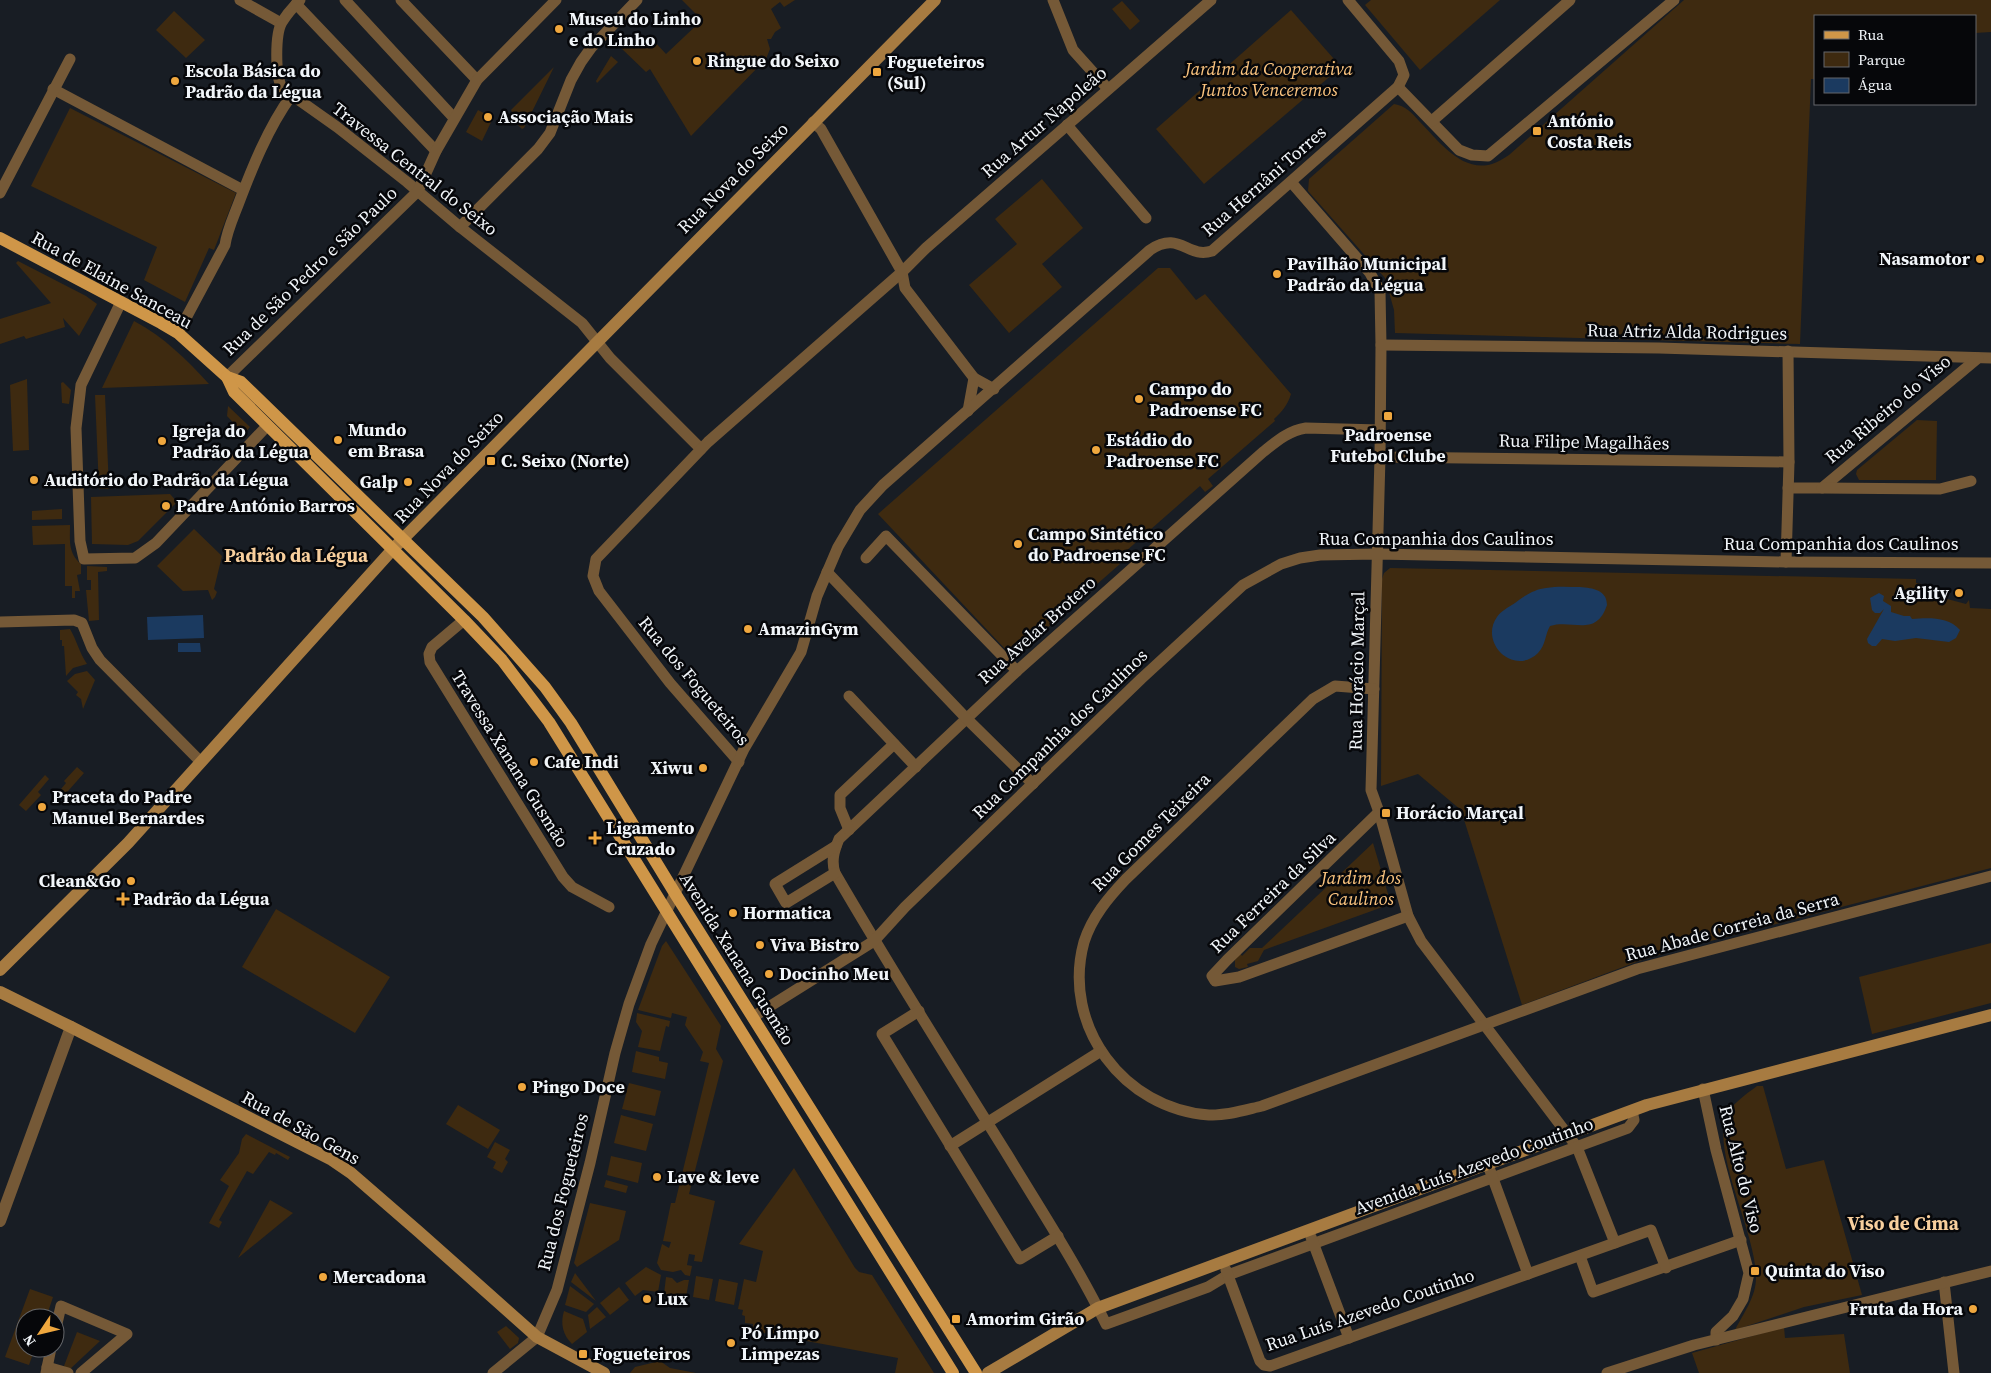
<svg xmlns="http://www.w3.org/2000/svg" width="1991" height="1373" font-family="'Source Serif 4',serif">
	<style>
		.green { fill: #3e2a10 }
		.water { fill: #1b3a60 }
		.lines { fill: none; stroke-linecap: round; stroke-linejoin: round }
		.minor { stroke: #755937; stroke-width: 11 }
		.tertiary { stroke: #755937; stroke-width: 12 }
		.secondary { stroke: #a77b41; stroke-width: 12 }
		.primary { stroke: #cf9648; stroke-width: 12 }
		.poi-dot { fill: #efa73e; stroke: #06070a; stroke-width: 2 }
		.labels { text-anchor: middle; stroke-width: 5; stroke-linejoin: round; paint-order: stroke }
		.poi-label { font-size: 18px; font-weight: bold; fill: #f1f5f9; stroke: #06070a; text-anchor: start }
		.park-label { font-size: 18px; font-style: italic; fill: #fbc47f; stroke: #06070a }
		.street-label { font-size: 18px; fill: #f1f5f9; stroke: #06070a }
		.neighbourhood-label { font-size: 19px; font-weight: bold; fill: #f8cf9d; stroke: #06070a }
	</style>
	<rect width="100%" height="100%" fill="#181d24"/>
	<g class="green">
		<polygon points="682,0 795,0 784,7 780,2 771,9 781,28 775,32 771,39 767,39 770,49 766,59 691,136 650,69 646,72 620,47 625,41 632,48 639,41 647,48 654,41 666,54 702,20"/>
		<polygon points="1371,0 1500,0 1420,70 1365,5"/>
		<path d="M1684 0H1991V32L1975 33V16H1815V79H1811L1800 344 1395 333 1394 310 1385 278 1308 191 1309 179 1394 104C1406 106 1411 112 1419 121 1438 140 1461 173 1492 164 1498 162 1504 158 1509 155Z"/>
		<polygon points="1122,1 1140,21 1130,30 1112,9"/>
		<polygon points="1291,10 1341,67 1204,184 1156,129"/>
		<polygon points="174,11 205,40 186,58 156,30"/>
		<polygon points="611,56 618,62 597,83 596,81"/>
		<polygon points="554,67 524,128 522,129 509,116 512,112 511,110"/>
		<polygon points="70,108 236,193 214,250 209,248 185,302 144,280 157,247 31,186"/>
		<polygon points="478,110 493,118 482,141 466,132"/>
		<polygon points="1042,179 1083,228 1042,264 1062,287 1009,333 969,285 1017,244 995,219"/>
		<polygon points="18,261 86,296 97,304 79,336 63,318 65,327 26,339 24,336 0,344 0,319 51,303 16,263"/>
		<path d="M1158 268H1170L1196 300 1205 294 1291 394C1288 404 1282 412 1274 419L1275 421 1208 479 1213 486 1205 492 1200 486 1117 559 1120 564 1023 649 1022 650 1016 643 1007 651 878 514Z"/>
		<path d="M134 321C164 337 186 359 209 384L102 388Z"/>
		<polygon points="27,379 29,450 13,451 10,385"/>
		<polygon points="63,382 71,390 69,404 62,403 61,383"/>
		<polygon points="95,395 105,395 109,489 99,489"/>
		<polygon points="228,406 250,427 244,434 227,416"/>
		<polygon points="1917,420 1937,421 1936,480 1859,480 1856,474 1857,470"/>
		<polygon points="170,494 177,502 138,541 128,545 92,544 91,497"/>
		<polygon points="62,509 62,519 32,520 32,511"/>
		<path d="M70 525C70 541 68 553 81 564V574L77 575 80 591H75V598H72V586H65V544L33 545 32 526Z"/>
		<polygon points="194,529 222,556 214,589 217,592 215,597 212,600 208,590 183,591 157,566"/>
		<polygon points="87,566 107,567 107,571 98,572 99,620 89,621 86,590 91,590 91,580 87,580"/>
		<polygon points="1390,568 1916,579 1916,583 1922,584 1921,592 1966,604 1969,600 1970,608 1991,609 1991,868 1680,949 1639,961 1522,1005 1461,810 1418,774 1381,786 1382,579 1384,573"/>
		<path d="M70 629C77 641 79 652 87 664L73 668 66 676 64 646H62V640H60V630Z"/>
		<polygon points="87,671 95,680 83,709 81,699 76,695 78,692 67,681 75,674"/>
		<polygon points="77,767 84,773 61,799 56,795 66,783 64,781"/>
		<polygon points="45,775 49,779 38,792 41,795 26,811 19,805"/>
		<polygon points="1373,843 1391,904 1264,950 1258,961 1247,964 1248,967 1239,969 1235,967 1235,960 1240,953 1242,956 1250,948 1262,948"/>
		<polygon points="276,909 390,977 355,1033 242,967"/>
		<polygon points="666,941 721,1026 716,1049 723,1061 689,1194 715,1201 702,1262 694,1261 695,1255 689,1254 687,1265 692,1266 690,1276 685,1275 681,1270 673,1272 661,1270 657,1263 662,1244 669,1248 671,1242 663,1241 671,1203 675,1203 709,1063 700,1061 703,1052 685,1025 687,1017 672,1013 671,1018 638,1010 662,946"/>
		<polygon points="1991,943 1991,1003 1872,1034 1859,977"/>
		<polygon points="637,1013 670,1021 669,1027 666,1026 660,1051 638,1047 642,1031 636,1022"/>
		<polygon points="636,1051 659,1057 659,1061 668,1063 665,1079 632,1072"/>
		<polygon points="629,1083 661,1091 655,1116 622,1109"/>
		<path d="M1757 1086H1763L1786 1169 1824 1160 1862 1295 1804 1307 1735 1330C1743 1314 1756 1297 1756 1278 1757 1236 1712 1153 1726 1118 1731 1104 1745 1095 1757 1086Z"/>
		<polygon points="458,1105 500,1130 488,1149 446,1124"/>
		<polygon points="621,1115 653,1124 646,1151 614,1143"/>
		<polygon points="246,1134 290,1157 288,1160 276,1153 275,1155 269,1152 253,1174 247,1171 219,1220 222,1222 219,1228 209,1223 229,1186 220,1180 239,1153 242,1139"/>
		<polygon points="495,1142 510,1150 505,1159 508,1162 502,1173 493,1168 496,1162 487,1157"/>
		<polygon points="611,1156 642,1163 638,1183 607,1175"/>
		<polygon points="794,1168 855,1268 859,1272 872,1275 934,1373 895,1373 898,1358 758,1332 757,1334 752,1332 753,1324 745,1323 745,1316 742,1315 743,1310 738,1309 744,1279 756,1282 763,1251 739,1244"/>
		<polygon points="606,1180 628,1186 626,1193 604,1187"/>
		<polygon points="270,1200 293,1213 238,1258"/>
		<polygon points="590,1203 626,1211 619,1240 577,1267 574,1263"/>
		<polygon points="646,1267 661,1275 658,1292 643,1290 635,1296 625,1283"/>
		<polygon points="575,1273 596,1301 571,1282"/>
		<polygon points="696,1276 713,1279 709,1300 693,1297"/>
		<polygon points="666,1277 672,1278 677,1283 684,1280 689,1280 686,1297 664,1294"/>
		<polygon points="719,1279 738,1283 734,1305 715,1301"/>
		<polygon points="570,1286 594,1304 586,1312 565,1305"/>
		<polygon points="619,1287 629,1300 610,1315 600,1303"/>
		<polygon points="30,1289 53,1297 46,1318 25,1318 25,1348 35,1348 29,1365 5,1357"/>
		<polygon points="597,1307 606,1317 590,1329 588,1315"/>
		<path d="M564 1311 583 1319 587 1332 572 1344C563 1335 560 1324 564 1311Z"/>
		<polygon points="506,1326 519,1338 518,1343 510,1349 497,1332"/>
		<polygon points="1784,1327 1785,1338 1844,1334 1850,1373 1699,1373 1692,1353"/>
		<polygon points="77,1332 100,1341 69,1370 64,1366"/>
		<polygon points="660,1361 670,1368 696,1373 630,1373 635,1367"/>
	</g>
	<g class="water">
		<path d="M1580 587C1593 588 1607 590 1607 605 1596 638 1573 619 1550 626 1545 634 1546 645 1538 653 1513 677 1479 642 1497 617 1501 611 1509 607 1515 603 1524 596 1535 589 1546 588 1557 586 1569 587 1580 587Z"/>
		<path d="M1879 593 1884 596 1883 601 1891 606V612L1904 616H1910L1912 619C1927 618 1948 616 1960 630L1956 638 1949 642 1916 638 1895 641 1882 639 1876 646H1872L1868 643 1867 639 1884 609 1880 613H1875L1872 610 1870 598Z"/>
		<polygon points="203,615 204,638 148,640 147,617"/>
		<polygon points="178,643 200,643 201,652 178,652"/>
	</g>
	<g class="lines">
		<g class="minor">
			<polyline points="240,0 281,23"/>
			<path d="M300 0C294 6 287 14 282 22 275 34 275 75 282 88L337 127 407 182 460 227 582 323 610 358 701 449"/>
			<polyline points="345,0 454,118"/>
			<polyline points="401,0 477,80"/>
			<polyline points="1053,0 1073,50 1108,89"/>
			<polyline points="296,4 436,151"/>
			<polyline points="1398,87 1459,150 1472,155 1488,156 1674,0"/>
			<polyline points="53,89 243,190"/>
			<polyline points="1432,121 1570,0"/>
			<polyline points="813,122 821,129 894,258 902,272 905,288 974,378 994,389"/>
			<polyline points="1067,125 1146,218"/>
			<polyline points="1291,182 1370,273 1380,291 1381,345 1380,457 1371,790 1379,812 1408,916 1421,941 1577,1147 1615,1243"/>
			<polyline points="0,193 70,59"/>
			<polyline points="460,227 538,149 550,133 571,80 581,62 591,48 637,0"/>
			<polyline points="121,302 81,385 76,428 80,541 84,559 135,558 156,543 267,426"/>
			<path d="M178 333 225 245C227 231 233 218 238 205 252 168 268 128 291 96"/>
			<polyline points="1381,345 1659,348 1991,358"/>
			<polyline points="227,377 418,191 436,151 477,80 556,0"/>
			<polyline points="968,411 974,378"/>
			<path d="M1379 430 1306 428C1288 431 1277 441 1263 452L1017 671 839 839C834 851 831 861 835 873 890 968 949 1061 1007 1154 1041 1210 1077 1265 1106 1324L1208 1287 1228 1275 1628 1128 1634 1120 1632 1111"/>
			<polyline points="1380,457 1789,462"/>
			<polyline points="1788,488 1822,488 1978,358"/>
			<polyline points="1822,488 1940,489 1971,481"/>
			<polyline points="866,558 886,536 1017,671"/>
			<polyline points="1786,562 1789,462 1788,351"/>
			<polyline points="827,572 966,718 1033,784"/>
			<polyline points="464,620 432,647 429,654 430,662 563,877 572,887 609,907"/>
			<polyline points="0,622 74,620 82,623 92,648 100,660 201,762"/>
			<path d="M1374 689 1335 686 1313 699 1126 879C1108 898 1092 917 1084 942 1061 1026 1124 1109 1209 1115 1226 1116 1245 1110 1262 1106L1637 969 1991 876"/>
			<polyline points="849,696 916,767"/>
			<polyline points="739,762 670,683 599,591 593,576 596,559 708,442 902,272 926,248 1211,0"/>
			<polyline points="1379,812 1227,960 1212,976 1215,981 1239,977 1408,916"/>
			<polyline points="849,830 840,808 840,795 894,744"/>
			<polyline points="835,873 786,903 775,884 836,846"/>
			<polyline points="919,1011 882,1034 1020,1259 1058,1236"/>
			<polyline points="753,1017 874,941 905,907 1141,679 1243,585 1281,564 1300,558 1320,555 1377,554 1786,562 1991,563"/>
			<polyline points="1703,1089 1716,1150 1749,1273 1743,1299 1733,1316 1716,1332 1716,1340"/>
			<polyline points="950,1146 1101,1051"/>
			<polyline points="1488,1165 1528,1274"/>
			<polyline points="1311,1237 1349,1338"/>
			<polyline points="1580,1256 1593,1292 1741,1240"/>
			<polyline points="1226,1270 1260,1361 1264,1365 1270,1366 1651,1230 1666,1268"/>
			<polyline points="1944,1282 1954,1373"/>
			<polyline points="55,1332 61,1306 127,1334 81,1373"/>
			<polyline points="47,1367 68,1373"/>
			<polyline points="46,1373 51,1348"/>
			<path d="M493 1373 537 1337 557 1290 590 1163 615 1053 629 1004 651 944 744 749 801 652 817 596 838 547 860 510 883 485 1150 250C1180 230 1187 259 1212 251L1398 87 1404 75 1399 61 1348 0"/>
			<polyline points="1607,1373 1694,1345 1991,1271"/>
		</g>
		<polyline class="tertiary" points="0,1221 71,1027"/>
		<g class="secondary">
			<polyline points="0,970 128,843 393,549 935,0"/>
			<polyline points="0,992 71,1027 332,1160 351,1173 419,1232 537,1337 604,1373"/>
			<polyline points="988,1373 1098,1308 1647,1105 1991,1015"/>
		</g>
		<g class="primary">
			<polyline points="0,238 161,323 178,333 227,377 241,382 483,617 545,687 571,723 676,895 976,1373"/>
			<polyline points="227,377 234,392 464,620 502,660 549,722 953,1373"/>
		</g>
	</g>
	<g class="poi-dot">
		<circle cx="559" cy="29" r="5"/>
		<circle cx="697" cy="61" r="5"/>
		<rect x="872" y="67" width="10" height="10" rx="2.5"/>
		<circle cx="175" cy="81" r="5"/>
		<circle cx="488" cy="117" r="5"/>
		<rect x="1532" y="126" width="10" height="10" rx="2.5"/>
		<circle cx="1980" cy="259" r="5"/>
		<circle cx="1277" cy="274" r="5"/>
		<circle cx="1139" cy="399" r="5"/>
		<rect x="1383" y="411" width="10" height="10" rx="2.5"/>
		<circle cx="338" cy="440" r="5"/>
		<circle cx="162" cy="441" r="5"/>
		<circle cx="1096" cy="450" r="5"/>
		<rect x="486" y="456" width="10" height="10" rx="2.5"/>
		<circle cx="34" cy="480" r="5"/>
		<circle cx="408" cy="482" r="5"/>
		<circle cx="166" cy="506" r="5"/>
		<circle cx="1018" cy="544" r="5"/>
		<circle cx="1959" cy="593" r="5"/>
		<circle cx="748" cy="629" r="5"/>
		<circle cx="534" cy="762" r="5"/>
		<circle cx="703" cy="768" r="5"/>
		<circle cx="42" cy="807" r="5"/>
		<rect x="1381" y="808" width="10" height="10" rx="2.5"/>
		<path d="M592.5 830.5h5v5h5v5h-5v5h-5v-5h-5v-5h5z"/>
		<circle cx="131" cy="881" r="5"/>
		<path d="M120.5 891.5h5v5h5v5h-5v5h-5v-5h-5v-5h5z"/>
		<circle cx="733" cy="913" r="5"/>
		<circle cx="760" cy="945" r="5"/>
		<circle cx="769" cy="974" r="5"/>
		<circle cx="522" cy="1087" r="5"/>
		<circle cx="657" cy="1177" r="5"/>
		<rect x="1750" y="1266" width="10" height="10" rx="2.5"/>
		<circle cx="323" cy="1277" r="5"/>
		<circle cx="647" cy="1299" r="5"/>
		<circle cx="1973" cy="1309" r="5"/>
		<rect x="951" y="1314" width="10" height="10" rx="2.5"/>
		<circle cx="731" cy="1343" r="5"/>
		<rect x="578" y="1349" width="10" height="10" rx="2.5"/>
	</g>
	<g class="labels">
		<g class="poi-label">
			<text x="569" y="25">Museu do Linho<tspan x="569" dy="21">e do Linho</tspan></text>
			<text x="707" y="67">Ringue do Seixo</text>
			<text x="887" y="68">Fogueteiros<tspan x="887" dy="21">(Sul)</tspan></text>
			<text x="185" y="77">Escola Básica do<tspan x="185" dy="21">Padrão da Légua</tspan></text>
			<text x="498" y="123">Associação Mais</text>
			<text x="1547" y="127">António<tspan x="1547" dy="21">Costa Reis</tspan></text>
			<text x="1970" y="265" text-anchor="end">Nasamotor</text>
			<text x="1287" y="270">Pavilhão Municipal<tspan x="1287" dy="21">Padrão da Légua</tspan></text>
			<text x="1149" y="395">Campo do<tspan x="1149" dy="21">Padroense FC</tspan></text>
			<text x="348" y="436">Mundo<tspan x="348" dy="21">em Brasa</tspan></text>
			<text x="172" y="437">Igreja do<tspan x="172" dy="21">Padrão da Légua</tspan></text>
			<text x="1388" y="441" text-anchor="middle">Padroense<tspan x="1388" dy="21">Futebol Clube</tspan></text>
			<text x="1106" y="446">Estádio do<tspan x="1106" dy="21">Padroense FC</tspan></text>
			<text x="501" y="467">C. Seixo (Norte)</text>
			<text x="44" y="486">Auditório do Padrão da Légua</text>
			<text x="398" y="488" text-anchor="end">Galp</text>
			<text x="176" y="512">Padre António Barros</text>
			<text x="1028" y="540">Campo Sintético<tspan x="1028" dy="21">do Padroense FC</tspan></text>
			<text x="1949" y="599" text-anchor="end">Agility</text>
			<text x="758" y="635">AmazinGym</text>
			<text x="544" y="768">Cafe Indi</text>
			<text x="693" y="774" text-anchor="end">Xiwu</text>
			<text x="52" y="803">Praceta do Padre<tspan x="52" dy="21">Manuel Bernardes</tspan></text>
			<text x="1396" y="819">Horácio Marçal</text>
			<text x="606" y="834">Ligamento<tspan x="606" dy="21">Cruzado</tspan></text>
			<text x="121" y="887" text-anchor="end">Clean&amp;Go</text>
			<text x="133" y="905">Padrão da Légua</text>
			<text x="743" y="919">Hormatica</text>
			<text x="770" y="951">Viva Bistro</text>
			<text x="779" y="980">Docinho Meu</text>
			<text x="532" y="1093">Pingo Doce</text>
			<text x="667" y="1183">Lave &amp; leve</text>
			<text x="1765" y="1277">Quinta do Viso</text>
			<text x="333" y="1283">Mercadona</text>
			<text x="657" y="1305">Lux</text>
			<text x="1963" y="1315" text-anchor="end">Fruta da Hora</text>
			<text x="966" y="1325">Amorim Girão</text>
			<text x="741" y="1339">Pó Limpo<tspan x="741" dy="21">Limpezas</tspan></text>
			<text x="593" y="1360">Fogueteiros</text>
		</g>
		<g class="park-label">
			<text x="1269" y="75">Jardim da Cooperativa<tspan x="1269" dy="21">Juntos Venceremos</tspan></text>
			<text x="1361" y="884">Jardim dos<tspan x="1361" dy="21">Caulinos</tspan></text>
		</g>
		<g class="street-label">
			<text transform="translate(1044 122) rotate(-41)" y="6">Rua Artur Napoleão</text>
			<text transform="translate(415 169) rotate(38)" y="6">Travessa Central do Seixo</text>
			<text transform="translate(733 178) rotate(-45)" y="6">Rua Nova do Seixo</text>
			<text transform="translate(1264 181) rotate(-41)" y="6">Rua Hernâni Torres</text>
			<text transform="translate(310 271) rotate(-44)" y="6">Rua de São Pedro e São Paulo</text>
			<text transform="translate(112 280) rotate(29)" y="6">Rua de Elaine Sanceau</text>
			<text transform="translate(1687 332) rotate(1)" y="6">Rua Atriz Alda Rodrigues</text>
			<text transform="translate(1888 409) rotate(-40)" y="6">Rua Ribeiro do Viso</text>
			<text transform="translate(1584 442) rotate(1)" y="6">Rua Filipe Magalhães</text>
			<text transform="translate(449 467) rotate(-46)" y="6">Rua Nova do Seixo</text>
			<text x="1436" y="545">Rua Companhia dos Caulinos</text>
			<text x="1841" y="550">Rua Companhia dos Caulinos</text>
			<text transform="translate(1037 630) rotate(-42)" y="6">Rua Avelar Brotero</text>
			<text transform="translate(1357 671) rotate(-89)" y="6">Rua Horácio Marçal</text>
			<text transform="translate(694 681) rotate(50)" y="6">Rua dos Fogueteiros</text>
			<text transform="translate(1060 734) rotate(-44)" y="6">Rua Companhia dos Caulinos</text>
			<text transform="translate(510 759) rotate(58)" y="6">Travessa Xanana Gusmão</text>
			<text transform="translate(1151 832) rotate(-45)" y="6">Rua Gomes Teixeira</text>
			<text transform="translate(1273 892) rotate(-44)" y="6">Rua Ferreira da Silva</text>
			<text transform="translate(1732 927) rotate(-15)" y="6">Rua Abade Correia da Serra</text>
			<text transform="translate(737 959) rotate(58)" y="6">Avenida Xanana Gusmão</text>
			<text transform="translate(301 1128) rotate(29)" y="6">Rua de São Gens</text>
			<text transform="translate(1474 1166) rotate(-20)" y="6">Avenida Luís Azevedo Coutinho</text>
			<text transform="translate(1741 1169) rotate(76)" y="6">Rua Alto do Viso</text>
			<text transform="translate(563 1192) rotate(-76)" y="6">Rua dos Fogueteiros</text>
			<text transform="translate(1370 1310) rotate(-19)" y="6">Rua Luís Azevedo Coutinho</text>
		</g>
		<g class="neighbourhood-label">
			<text x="296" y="562">Padrão da Légua</text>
			<text x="1903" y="1230">Viso de Cima</text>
		</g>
	</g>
	<rect x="1814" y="15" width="162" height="90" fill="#06070a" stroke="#64666a"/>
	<rect x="1824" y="31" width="25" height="8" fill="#cf9648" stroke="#64666a"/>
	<text x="1858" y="40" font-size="15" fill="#f1f5f9">Rua</text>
	<rect x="1824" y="52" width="25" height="15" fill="#3e2a10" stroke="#64666a"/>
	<text x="1858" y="65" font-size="15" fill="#f1f5f9">Parque</text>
	<rect x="1824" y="78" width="25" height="15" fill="#1b3a60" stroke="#64666a"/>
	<text x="1858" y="90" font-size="15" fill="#f1f5f9">Água</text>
	<g transform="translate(40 1333) rotate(235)"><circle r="24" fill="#06070a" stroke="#64666a"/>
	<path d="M0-4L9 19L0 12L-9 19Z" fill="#efa73e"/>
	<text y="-8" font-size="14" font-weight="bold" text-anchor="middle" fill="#f1f5f9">N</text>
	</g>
</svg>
